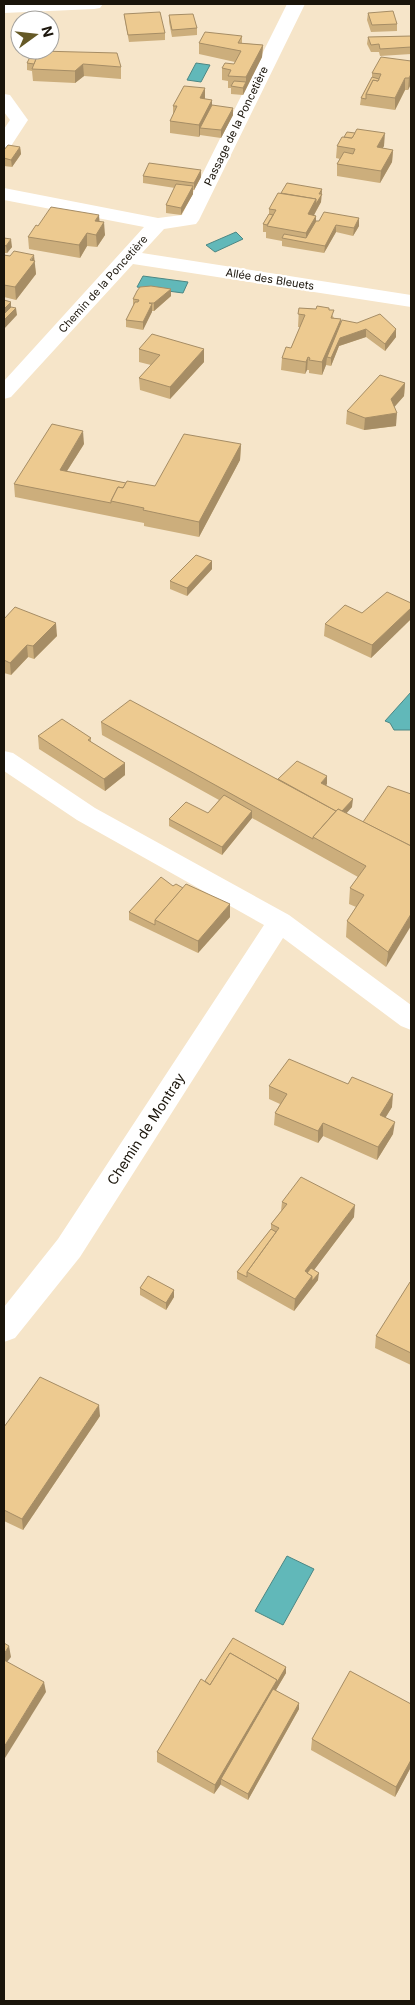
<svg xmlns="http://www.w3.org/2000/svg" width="415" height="2005" font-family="Inter,sans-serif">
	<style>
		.water { fill: #61b8b9; stroke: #4c8784 }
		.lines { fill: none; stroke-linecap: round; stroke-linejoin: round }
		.minor { fill: #fff; fill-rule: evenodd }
		.wall { fill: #ccae7c }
		.shaded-wall { fill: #a68d65 }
		.building { fill: #edca90; stroke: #a68d65 }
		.labels { text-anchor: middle; stroke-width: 4.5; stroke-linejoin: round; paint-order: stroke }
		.far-street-label { font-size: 11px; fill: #1a140a; stroke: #fff }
		.street-label { font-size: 14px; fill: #1a140a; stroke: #fff }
	</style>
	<rect width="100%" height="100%" fill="#f6e5c9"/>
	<g class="water">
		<polygon points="196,63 210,65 201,82 187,80"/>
		<polygon points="236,232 243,239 215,252 206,245"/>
		<polygon points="143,276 188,282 183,293 137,287"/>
		<polygon points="411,692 411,730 394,730 390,723 385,721"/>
		<polygon points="287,1556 314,1569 283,1625 255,1611"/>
	</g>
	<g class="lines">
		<g class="minor">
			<polygon points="4,4 103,4 100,8 94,9 4,13"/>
			<polygon points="287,4 305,4 199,220 196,224 164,229 142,253 411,295 411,307 133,264 11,397 4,399 4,381 144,227 4,200 4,188 158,218 182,215"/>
			<polygon points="4,94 10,95 28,120 11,146 4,148 4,129 10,120 4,112"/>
			<polygon points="4,751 13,753 95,808 289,915 411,1005 411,1030 401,1026 283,938 80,1257 15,1338 4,1342 4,1307 58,1239 264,925 77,820 4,771"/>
		</g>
	</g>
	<g class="wall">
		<polygon points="368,13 397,24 397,31 371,32 367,20"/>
		<polygon points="124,14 165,33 165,40 129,42 125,21"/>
		<polygon points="169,15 197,28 197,35 172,37 169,22"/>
		<polygon points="242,36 242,43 263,45 262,57 243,95 231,94 231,88 228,88 228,81 222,80 222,68 234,64 235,62 199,54 199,43"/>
		<polygon points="411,36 411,54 380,56 379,52 371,52 367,44 368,37"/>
		<polygon points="31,55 121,67 121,79 84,76 75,83 33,81 32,71 27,70 27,63"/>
		<polygon points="411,61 411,84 408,90 405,90 395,110 360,105 361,98 372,78 372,73"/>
		<polygon points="205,88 205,99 212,100 212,105 233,115 221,138 200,135 199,137 170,133 170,121 173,115 173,106"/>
		<polygon points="337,146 384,146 382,148 393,150 392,162 380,183 337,176 337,164 340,159 336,158"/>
		<polygon points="20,147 21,154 12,167 4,166 4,150"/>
		<polygon points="201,170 201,177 194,190 193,190 193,194 181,215 166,213 166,205 175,188 143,183 143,176"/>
		<polygon points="322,189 321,202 314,215 316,216 316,221 319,221 359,218 359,226 353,236 336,232 324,253 282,246 282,241 266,238 266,232 263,232 263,224 269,214 269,209 281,193"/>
		<polygon points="99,221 105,235 97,247 87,246 80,258 29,249 28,237 38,226"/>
		<polygon points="4,238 12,247 7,253 4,253"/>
		<polygon points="4,255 34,261 36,274 16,300 4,297"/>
		<polygon points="171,289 171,296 154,311 152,311 143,330 126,327 126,320 133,306 133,299"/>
		<polygon points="299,308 329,310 334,318 341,324 396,329 396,337 385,351 366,337 339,346 331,366 326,365 322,375 309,373 309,370 307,370 305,374 281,370 282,358 291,348 300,327 298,327"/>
		<polygon points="139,349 204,362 170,399 140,390 139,378 151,365 139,362"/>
		<polygon points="405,383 404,396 394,407 396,426 364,430 346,424 347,411"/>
		<polygon points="84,444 67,471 126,483 155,486 241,444 240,460 199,537 144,526 144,523 15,497 14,484"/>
		<polygon points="212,561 212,569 187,596 170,589 170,581"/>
		<polygon points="411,603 411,619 371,658 324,636 325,624"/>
		<polygon points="4,619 57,636 34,659 28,657 11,675 4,673"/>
		<polygon points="101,722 278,779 327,784 326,785 352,807 346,813 363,822 411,794 386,967 346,937 347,921 356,907 349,904 350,888 358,877 252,818 222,855 169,826 169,819 208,813 219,800 102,735"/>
		<polygon points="38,736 91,738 91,742 125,763 125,775 105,791 39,749"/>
		<polygon points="173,886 230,917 198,953 129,920 129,912"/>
		<polygon points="269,1086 392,1107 385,1118 393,1134 377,1160 323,1136 318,1143 274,1125 275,1113 280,1104 269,1099"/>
		<polygon points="282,1202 354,1217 314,1270 318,1280 294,1311 237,1279 237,1272 271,1229 271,1224 281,1211"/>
		<polygon points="411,1282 411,1365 375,1348 376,1336"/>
		<polygon points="140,1288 174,1290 174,1297 166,1310 140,1295"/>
		<polygon points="100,1416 23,1530 4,1521 4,1427"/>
		<polygon points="286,1667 286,1673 276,1690 299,1709 248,1800 221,1785 221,1784 214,1794 157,1762 157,1752 205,1681"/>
		<polygon points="411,1704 411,1767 395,1797 311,1750 312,1739"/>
	</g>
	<g class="shaded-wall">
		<polygon points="263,45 262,57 243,95 243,88 246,82 246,77"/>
		<polygon points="83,64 84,76 75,83 75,71"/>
		<polygon points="411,74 411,84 408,90 409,78"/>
		<polygon points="405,78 405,90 395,110 395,98"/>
		<polygon points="205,88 205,100 200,98"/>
		<polygon points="212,100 212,112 200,128 200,135 199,137 199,125"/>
		<polygon points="233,108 233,115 221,138 221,130"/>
		<polygon points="385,133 384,146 376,159 377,147"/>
		<polygon points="20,147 21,154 12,167 11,160"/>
		<polygon points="393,150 392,162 380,183 381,171"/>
		<polygon points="201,170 201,177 194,190 194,183"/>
		<polygon points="193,186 193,194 181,215 181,208"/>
		<polygon points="322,189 321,202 316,211 316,204"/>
		<polygon points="316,199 316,211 308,227 308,214"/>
		<polygon points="99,215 100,227 95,221"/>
		<polygon points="316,216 316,228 306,242 306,233"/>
		<polygon points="359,218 359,226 353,236 354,228"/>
		<polygon points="104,222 105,235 97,247 96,235"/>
		<polygon points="336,225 336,232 324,253 325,246"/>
		<polygon points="87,233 87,246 80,258 79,245"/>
		<polygon points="11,239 12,247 7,253 6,246"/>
		<polygon points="34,255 36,274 16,300 15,287"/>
		<polygon points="171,289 171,296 154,311 154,303"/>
		<polygon points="11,302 11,313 16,308 17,315 4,329 4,309"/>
		<polygon points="152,304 152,312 143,330 143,322"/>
		<polygon points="341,319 340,332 327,357 326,365 322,375 322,362"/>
		<polygon points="366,329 366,337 339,346 331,366 331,358 340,338"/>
		<polygon points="396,329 396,337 385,351 385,344"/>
		<polygon points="204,349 204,362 170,399 170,387"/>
		<polygon points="308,357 307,370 305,374 306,362"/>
		<polygon points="405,383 404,396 390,412 391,399"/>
		<polygon points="397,413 396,426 364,430 365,418"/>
		<polygon points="83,431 84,444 60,482 60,470"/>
		<polygon points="241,444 240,460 199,537 199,522"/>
		<polygon points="212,561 212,569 187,596 187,588"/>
		<polygon points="411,608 411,619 371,658 372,645"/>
		<polygon points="56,623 57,636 34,659 33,646"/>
		<polygon points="27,645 28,657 11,675 10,663"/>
		<polygon points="125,763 125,775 105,791 104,779"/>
		<polygon points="327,776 327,784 321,790 321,783"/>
		<polygon points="353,799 352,807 337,824 337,816"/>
		<polygon points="252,811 252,818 222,855 222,847"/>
		<polygon points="230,904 230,917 198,953 198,941"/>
		<polygon points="411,914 411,926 386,967 388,952"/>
		<polygon points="393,1094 392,1107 379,1128 380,1115"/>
		<polygon points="395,1122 393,1134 377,1160 378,1147"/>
		<polygon points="323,1123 323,1136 318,1143 318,1131"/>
		<polygon points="355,1205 354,1217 308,1278 305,1271"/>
		<polygon points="319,1273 318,1280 294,1311 295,1299 312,1276"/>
		<polygon points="174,1290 174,1297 166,1310 166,1303"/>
		<polygon points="99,1405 100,1416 23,1530 22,1519"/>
		<polygon points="9,1646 11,1657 4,1666 4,1654"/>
		<polygon points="286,1667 286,1673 223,1780 221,1779 221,1784 214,1794 215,1785 277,1680"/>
		<polygon points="44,1682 46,1692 5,1758 4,1747"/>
		<polygon points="299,1703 299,1709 248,1800 248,1794"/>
		<polygon points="411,1760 411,1767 395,1797 396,1787"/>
	</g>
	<g class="building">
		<polygon points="393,11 397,24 372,25 368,13"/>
		<polygon points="160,12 165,33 128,35 124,14"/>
		<polygon points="193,14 197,28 172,30 169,15"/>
		<polygon points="205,32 242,36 238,43 263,45 246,77 228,76 231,70 222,68 225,63 234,64 241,51 199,43"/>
		<polygon points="411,36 411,47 380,49 379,44 371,45 368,37"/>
		<polygon points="39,51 117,53 121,67 83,64 75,71 32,69"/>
		<polygon points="31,55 37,56 34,64 27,63"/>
		<polygon points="381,57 411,61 411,74 409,78 405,78 395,98 366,94 373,80 378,81 381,74 372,73"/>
		<polygon points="372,77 379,79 378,81 373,80 366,94 366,99 361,98"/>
		<polygon points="234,81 246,82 243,88 231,86"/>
		<polygon points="184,86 205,88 200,98 212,100 199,125 170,121 177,106 173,106"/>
		<polygon points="212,105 233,108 221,130 200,128"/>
		<polygon points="357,129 385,133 377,147 393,150 381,171 337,164 344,152 353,154 355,149 337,146 342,137 352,138"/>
		<polygon points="347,132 355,133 352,138 344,137"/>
		<polygon points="8,145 20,147 11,160 4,158 4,150"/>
		<polygon points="149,163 201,170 194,183 143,176"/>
		<polygon points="287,183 322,189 319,194 322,194 316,204 316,199 281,193"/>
		<polygon points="176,184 193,186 181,208 166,205"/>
		<polygon points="278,193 316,199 308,214 316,216 306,233 267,226 276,210 269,209"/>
		<polygon points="51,207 99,215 95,221 104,222 96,235 87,233 79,245 28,237 36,225 38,226"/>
		<polygon points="324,212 359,218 354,228 336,225 325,246 282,238 284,234 306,238 316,221 319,221"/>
		<polygon points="269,214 273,215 267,225 263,224"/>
		<polygon points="4,238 11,239 6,246 4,245"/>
		<polygon points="14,251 34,255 30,260 35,261 15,287 4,285 4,255 10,256"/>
		<polygon points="151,286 171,289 154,303 149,303 152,304 143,322 126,320 135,302 138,302 139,300 133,299 137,291 140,287"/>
		<polygon points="4,300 11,302 4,309"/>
		<polygon points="317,306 329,308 329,310 334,310 331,318 341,319 322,362 309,360 310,358 308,357 306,362 282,358 286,347 291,348 305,315 298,314 299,308 316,309"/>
		<polygon points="11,307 16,308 4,320 4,314"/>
		<polygon points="380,314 396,329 385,344 366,329 340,338 331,358 327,357 342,320 357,323"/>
		<polygon points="152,334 204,349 170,387 139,378 160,355 139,349"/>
		<polygon points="380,375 405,383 391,399 397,413 365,418 347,411"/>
		<polygon points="52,424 83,431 60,470 126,483 123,488 118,487 111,501 111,503 14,484"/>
		<polygon points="184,434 241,444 199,522 143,510 144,508 111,501 118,487 123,488 127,481 155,486"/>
		<polygon points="196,555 212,561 187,588 170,581"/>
		<polygon points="387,592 411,603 411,608 372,645 325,624 345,605 362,613"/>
		<polygon points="15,607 56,623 33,646 27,645 10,663 4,660 4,619"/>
		<polygon points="130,700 336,811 313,837 313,839 101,722"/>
		<polygon points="62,719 91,738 88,740 125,763 104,779 38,736"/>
		<polygon points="297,761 327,776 321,783 353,799 342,811 338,809 336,811 278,779"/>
		<polygon points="388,786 411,794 411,846 363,822"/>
		<polygon points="224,795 252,811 222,847 169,819 186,802 208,813"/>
		<polygon points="338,809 411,846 411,914 388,952 347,921 364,895 350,888 366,866 313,837"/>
		<polygon points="161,877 173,886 176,884 183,888 155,920 155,925 129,912"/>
		<polygon points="186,884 230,904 198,941 155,920"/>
		<polygon points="289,1059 348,1084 352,1077 393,1094 380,1115 395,1122 378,1147 323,1123 318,1131 275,1113 287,1094 269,1086"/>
		<polygon points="301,1177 355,1205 305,1271 312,1276 295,1299 247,1272 279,1228 271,1224 287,1204 282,1202"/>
		<polygon points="271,1229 276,1232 247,1272 247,1277 237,1272"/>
		<polygon points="311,1268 319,1273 312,1281 312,1276 307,1273"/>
		<polygon points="148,1276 174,1290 166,1303 140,1288"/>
		<polygon points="410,1282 411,1282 411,1353 376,1336"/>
		<polygon points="40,1377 99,1405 22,1519 4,1510 4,1427"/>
		<polygon points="233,1638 286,1667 276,1684 277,1680 230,1653 210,1685 205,1681"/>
		<polygon points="4,1643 9,1646 4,1654"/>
		<polygon points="230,1653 277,1680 215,1785 157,1752 201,1679 210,1685"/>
		<polygon points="4,1660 44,1682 4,1747"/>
		<polygon points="350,1671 411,1704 411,1760 396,1787 312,1739"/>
		<polygon points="273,1689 299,1703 248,1794 221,1779"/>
	</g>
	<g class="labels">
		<g class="far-street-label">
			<text transform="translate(236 126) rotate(-64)" y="4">Passage de la Poncetière</text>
			<text transform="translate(270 279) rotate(9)" y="4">Allée des Bleuets</text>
			<text transform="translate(103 284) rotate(-48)" y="4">Chemin de la Poncetière</text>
		</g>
		<g class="street-label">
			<text transform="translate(146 1129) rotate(-57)" y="5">Chemin de Montray</text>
		</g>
	</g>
	<rect width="415" height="2005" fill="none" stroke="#1a140a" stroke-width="10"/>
	<g transform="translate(35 35) rotate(75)"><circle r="24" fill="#ffffff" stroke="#a3a19d"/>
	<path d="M0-4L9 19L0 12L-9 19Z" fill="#655926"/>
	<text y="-8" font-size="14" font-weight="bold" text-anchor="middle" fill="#1a140a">N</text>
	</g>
</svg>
